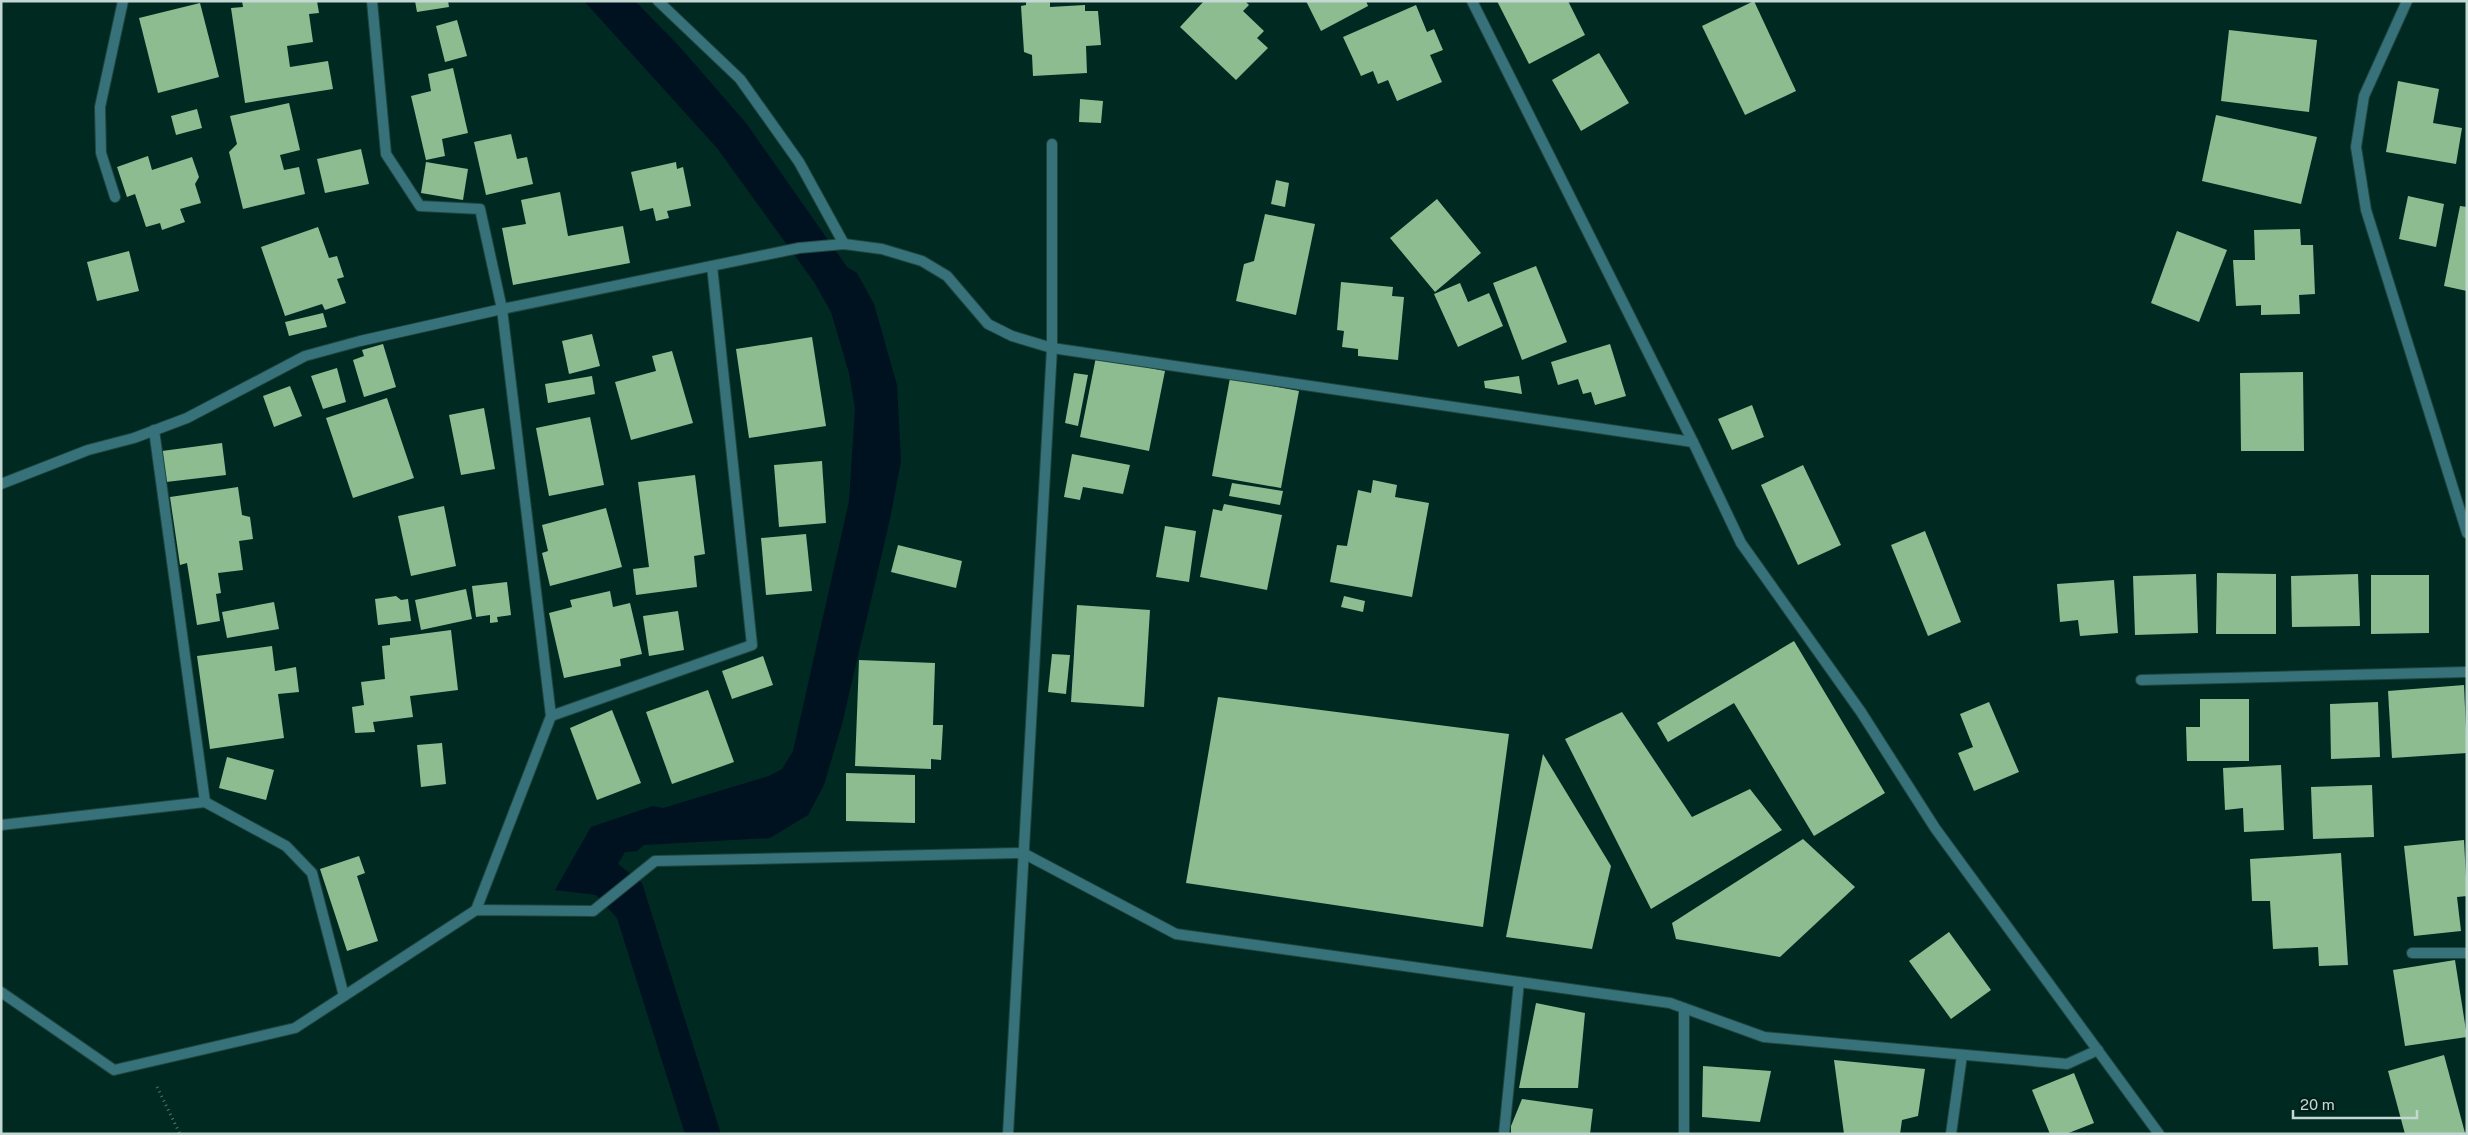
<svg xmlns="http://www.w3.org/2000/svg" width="2468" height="1135" font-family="'Public Sans',sans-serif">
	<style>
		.water { fill: #001120 }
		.building { fill: #8ebc91 }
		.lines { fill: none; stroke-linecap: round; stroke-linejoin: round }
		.street-casing { stroke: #1f453e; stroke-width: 12 }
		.path { stroke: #55756f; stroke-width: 3; stroke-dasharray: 1 4; stroke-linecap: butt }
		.street { stroke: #37717a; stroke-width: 10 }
	</style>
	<rect width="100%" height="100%" fill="#002922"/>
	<polygon class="water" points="584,1 635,1 679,46 746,123 847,267 857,273 874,304 897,385 901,461 890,519 842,724 824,785 808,815 770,838 644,845 637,851 625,852 618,864 642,883 721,1134 685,1134 617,918 596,895 555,890 591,827 653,806 663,808 769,776 782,769 793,751 849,501 855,409 849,373 831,312 814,282 717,148"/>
	<g class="building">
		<polygon points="242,1 317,1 319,13 309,14 313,42 287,46 290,67 328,61 333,89 245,103 231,8 243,7"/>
		<polygon points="415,1 448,1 449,7 417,12"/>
		<polygon points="1026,1 1050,1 1050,7 1085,5 1085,11 1098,11 1101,45 1086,46 1087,73 1033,76 1032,55 1024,52 1021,6 1026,5"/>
		<polygon points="1204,1 1245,1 1249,5 1243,11 1264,31 1257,38 1268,48 1236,80 1180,27"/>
		<polygon points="1306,1 1366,1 1368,6 1321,31"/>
		<polygon points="1497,1 1568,1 1585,35 1529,64"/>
		<polygon points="1754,1 1796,91 1745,115 1702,26"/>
		<polygon points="200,3 219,77 158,93 139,18"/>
		<polygon points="1416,5 1427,32 1434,29 1443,50 1430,55 1442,82 1397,101 1388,80 1378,84 1373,71 1361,76 1343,37"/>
		<polygon points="457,20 467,56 445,62 436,26"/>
		<polygon points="2229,30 2317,40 2309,112 2221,101"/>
		<polygon points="1599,53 1629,103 1581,131 1552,80"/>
		<polygon points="453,68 468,133 442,139 445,156 426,160 411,96 431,91 428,74"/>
		<polygon points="2398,81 2439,89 2433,123 2462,128 2456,164 2386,152"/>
		<polygon points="1080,99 1103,101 1101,123 1079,122"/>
		<polygon points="289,103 300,150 280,155 284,170 299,167 305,194 243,209 229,152 237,144 230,116"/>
		<polygon points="197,109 202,128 176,135 171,116"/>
		<polygon points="2216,115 2317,137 2301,204 2202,181"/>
		<polygon points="511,134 517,159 527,157 533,184 486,195 474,142"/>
		<polygon points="361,149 369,184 325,193 317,159"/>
		<polygon points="148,156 152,170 192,157 199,177 195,184 201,203 180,209 185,222 162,230 160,223 146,227 135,194 127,197 117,167"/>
		<polygon points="426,162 468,169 463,200 421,193"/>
		<polygon points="676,162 677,169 683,167 691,206 667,211 669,218 656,221 653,208 640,211 631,172"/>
		<polygon points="1276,180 1289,183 1285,207 1271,204"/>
		<polygon points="560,192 568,236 623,226 630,263 513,285 502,228 526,224 521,200"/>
		<polygon points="2408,196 2444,204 2436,247 2399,239"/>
		<polygon points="1437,199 1481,253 1435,292 1390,238"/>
		<polygon points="2460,206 2467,207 2467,291 2444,286"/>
		<polygon points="1265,214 1315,224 1296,315 1236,301 1244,264 1254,261"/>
		<polygon points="318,227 329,258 337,256 344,277 337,279 346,303 325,310 322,304 285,316 261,247"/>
		<polygon points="2300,229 2301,245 2313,245 2315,294 2299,295 2300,314 2261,315 2261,305 2236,306 2233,260 2255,260 2254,230"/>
		<polygon points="2177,231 2227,250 2199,322 2151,303"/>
		<polygon points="129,251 139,291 97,301 87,262"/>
		<polygon points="1536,266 1567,342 1522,360 1493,283"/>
		<polygon points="1341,282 1393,287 1392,296 1404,297 1398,360 1358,356 1358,349 1342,347 1344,331 1337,330"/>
		<polygon points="1460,283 1468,302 1489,293 1503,326 1458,347 1434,294"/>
		<polygon points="323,313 327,327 289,336 285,322"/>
		<polygon points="592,334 600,366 569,374 562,341"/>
		<polygon points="812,337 826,426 749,438 736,349"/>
		<polygon points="383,344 396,387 364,397 353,360 364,356 362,350"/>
		<polygon points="1610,344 1626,396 1595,405 1591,392 1583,394 1578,379 1558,385 1551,362"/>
		<polygon points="672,351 693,423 631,440 615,382 656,371 652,356"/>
		<polygon points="1096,357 1165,371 1149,451 1080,437"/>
		<polygon points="337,368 346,402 323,409 311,376"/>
		<polygon points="2303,372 2304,451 2241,451 2240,373"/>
		<polygon points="1074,373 1088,375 1078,426 1065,423"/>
		<polygon points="592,376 595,394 548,403 545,384"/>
		<polygon points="1519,376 1522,394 1485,388 1484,381"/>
		<polygon points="1230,378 1299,391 1281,488 1212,476"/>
		<polygon points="290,386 302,416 274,427 263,396"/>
		<polygon points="387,398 414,478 353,498 326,418"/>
		<polygon points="1752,405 1764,437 1732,450 1718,419"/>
		<polygon points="484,408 495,469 461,475 449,415"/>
		<polygon points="590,417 604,485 549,496 536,428"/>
		<polygon points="222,443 226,475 166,482 162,451"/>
		<polygon points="1072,454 1130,465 1123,494 1083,487 1080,500 1064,497"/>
		<polygon points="822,461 826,523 779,527 774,465"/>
		<polygon points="1803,465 1841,545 1798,565 1761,485"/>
		<polygon points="695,475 705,554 694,556 697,587 636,595 633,569 649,567 638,482"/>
		<polygon points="1373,480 1397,485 1395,497 1429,503 1412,597 1330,582 1337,545 1347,546 1358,490 1371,493"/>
		<polygon points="1232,483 1283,491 1280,505 1229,496"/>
		<polygon points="238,487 242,515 250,517 253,539 239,541 243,570 218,573 221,593 216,594 220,621 197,625 187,563 180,565 170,497"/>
		<polygon points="1224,504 1282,515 1267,590 1200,577 1213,509 1222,511"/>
		<polygon points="444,506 456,566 411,576 398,516"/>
		<polygon points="606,508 622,567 550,586 542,553 548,551 542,525"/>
		<polygon points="1165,526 1196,531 1189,582 1156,577"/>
		<polygon points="1925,531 1961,622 1928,636 1891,545"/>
		<polygon points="806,534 812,591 766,595 761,538"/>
		<polygon points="898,545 962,561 956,588 891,572"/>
		<polygon points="2217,573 2276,574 2276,634 2216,634"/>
		<polygon points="2196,574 2198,633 2135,635 2133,576"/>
		<polygon points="2358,574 2360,626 2292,627 2291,576"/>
		<polygon points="2371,575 2429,575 2429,633 2371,634"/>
		<polygon points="2114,580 2118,633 2080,636 2078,620 2060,622 2057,584"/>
		<polygon points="507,582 511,615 497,617 498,622 490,623 490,615 476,617 472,586"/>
		<polygon points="466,589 472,619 421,630 415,600"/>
		<polygon points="610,591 613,607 630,603 642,654 620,659 621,666 564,678 549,613 572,607 570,600"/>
		<polygon points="396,596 401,600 408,599 411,621 378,625 375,599"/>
		<polygon points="1344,596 1365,601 1363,612 1341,607"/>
		<polygon points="274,602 279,629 227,638 222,612"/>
		<polygon points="1077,605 1150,610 1144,707 1071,702"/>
		<polygon points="678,611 684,650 649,656 643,616"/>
		<polygon points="451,630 458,690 410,696 413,717 373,722 375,732 355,733 352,707 364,705 361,682 385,679 382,646 390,645 390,638"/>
		<polygon points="1794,641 1885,793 1814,836 1734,703 1668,742 1657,723"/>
		<polygon points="272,646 275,671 296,667 299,692 278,694 284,738 210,749 197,656"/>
		<polygon points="1052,654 1070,655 1066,694 1048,692"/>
		<polygon points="763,656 773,685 732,699 722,671"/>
		<polygon points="859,660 935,663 933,725 943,725 941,760 931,759 931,769 855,766"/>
		<polygon points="2464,685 2467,753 2392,758 2388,691"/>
		<polygon points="708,690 734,762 672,784 646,712"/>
		<polygon points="1218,697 1509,734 1483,927 1186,883"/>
		<polygon points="2200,699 2249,699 2249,761 2187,761 2186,727 2200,727"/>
		<polygon points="1989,702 2019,772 1974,791 1958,753 1973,747 1960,714"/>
		<polygon points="2378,702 2380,757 2331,759 2330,704"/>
		<polygon points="612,710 641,783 597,800 570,728"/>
		<polygon points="1622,712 1692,817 1750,789 1782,830 1651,909 1565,739"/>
		<polygon points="442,743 446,784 421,787 417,745"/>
		<polygon points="1543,754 1611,866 1592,949 1506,937"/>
		<polygon points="227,757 274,770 266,800 219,788"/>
		<polygon points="2281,765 2284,830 2244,832 2243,808 2225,810 2223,768"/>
		<polygon points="846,773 915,775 915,823 846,821"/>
		<polygon points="2372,785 2374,837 2313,839 2311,787"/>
		<polygon points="1803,839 1855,887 1780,957 1676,939 1672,923"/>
		<polygon points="2464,840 2467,896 2457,897 2461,931 2414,936 2404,846"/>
		<polygon points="2341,853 2348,965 2319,966 2318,947 2273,949 2270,901 2252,901 2250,859"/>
		<polygon points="359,856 365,873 357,876 378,941 347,951 320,869"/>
		<polygon points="1949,932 1991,990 1951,1019 1909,961"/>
		<polygon points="2455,960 2467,1037 2405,1046 2393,970"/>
		<polygon points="1536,1003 1585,1013 1578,1088 1519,1088"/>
		<polygon points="2444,1055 2465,1133 2405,1134 2388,1071"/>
		<polygon points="1834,1060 1925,1069 1918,1116 1902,1120 1900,1134 1844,1134"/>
		<polygon points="1703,1066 1771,1071 1760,1122 1702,1117"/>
		<polygon points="2074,1073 2094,1123 2066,1134 2050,1134 2032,1090"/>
		<polygon points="1522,1099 1593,1109 1590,1134 1511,1134 1511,1126"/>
	</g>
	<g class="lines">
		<defs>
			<g id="street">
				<polyline points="372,1 386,154 420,206 480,209 502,309 551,716 476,910"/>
				<polyline points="658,1 740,79 799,162 844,244"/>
				<polyline points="1472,1 1693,442 1741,543 1861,712 1935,828 2159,1134"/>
				<polyline points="2407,1 2364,96 2356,147 2366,210 2467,533"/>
				<polyline points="115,197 101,153 100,107 123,1"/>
				<polyline points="1,484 88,450 134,438 187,418 305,356 360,341 502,309 799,248 844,244 882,249 922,261 947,276 988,324 1012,336 1052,348 1693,442"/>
				<polyline points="2141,680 2467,672"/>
				<polyline points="551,716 752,645 712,266"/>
				<polyline points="205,802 286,846 312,873 344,996"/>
				<polyline points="1,825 205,802 154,430"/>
				<polyline points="2412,953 2467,953"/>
				<polyline points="1,992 114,1070 295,1028 476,910 593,911 655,861 1023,853 1176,934 1670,1003 1764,1037 2067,1064 2098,1050"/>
				<polyline points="1008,1134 1052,348 1052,144"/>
				<polyline points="1504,1134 1519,982"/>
				<polyline points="1684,1134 1684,1008"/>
				<polyline points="1951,1134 1962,1055"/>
			</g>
		</defs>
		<use href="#street" class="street-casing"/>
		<polyline class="path" points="157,1087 180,1134"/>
		<use href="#street" class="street"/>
	</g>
	<rect width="2468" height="1135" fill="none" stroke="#c4d8d3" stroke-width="5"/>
	<path d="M2293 1110v8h124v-8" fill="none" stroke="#c4d8d3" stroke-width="2.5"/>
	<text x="2300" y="1110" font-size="15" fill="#c4d8d3" stroke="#021e18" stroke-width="4" paint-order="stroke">20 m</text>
</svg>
